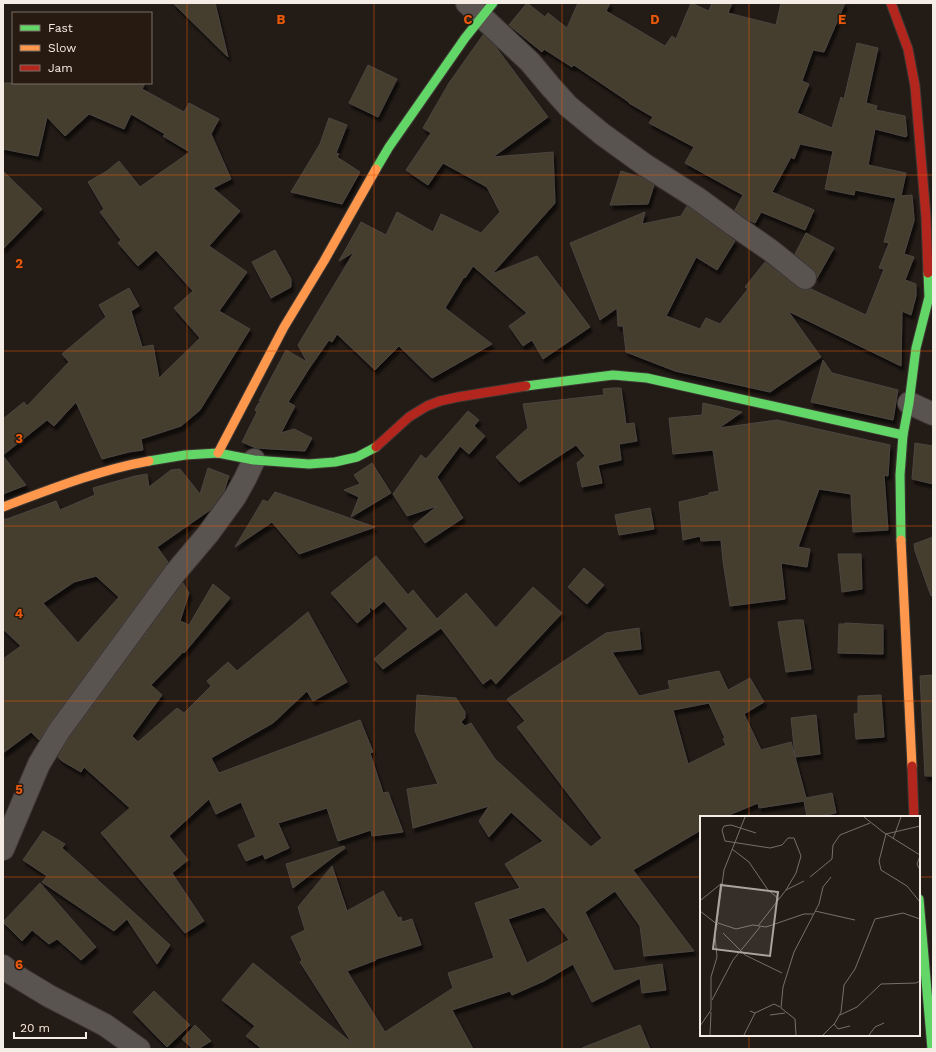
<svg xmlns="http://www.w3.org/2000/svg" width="936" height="1052" viewBox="0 0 936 1052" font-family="'Work Sans',sans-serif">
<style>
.building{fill:#453c2f;stroke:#4b4641;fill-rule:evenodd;filter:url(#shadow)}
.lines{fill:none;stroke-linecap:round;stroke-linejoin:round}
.street-casing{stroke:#3e3834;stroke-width:24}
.fast-casing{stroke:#3e3834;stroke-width:11}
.slow-casing{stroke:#3e3834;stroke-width:11}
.jam-casing{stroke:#3e3834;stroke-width:11}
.street{stroke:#595450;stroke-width:22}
.fast{stroke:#63d668;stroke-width:9}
.slow{stroke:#ff974d;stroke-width:9}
.jam{stroke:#b3261e;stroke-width:9}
.grid{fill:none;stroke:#e8590c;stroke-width:1;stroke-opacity:0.55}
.inset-road{fill:none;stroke:#776f69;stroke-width:1}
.view{fill:#aca39d;fill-opacity:0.15;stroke:#aca39d;stroke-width:2}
.inset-edge{fill:none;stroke:#f6ece6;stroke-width:2}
.grid-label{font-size:13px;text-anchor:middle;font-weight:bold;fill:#e8590c;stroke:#271a11;stroke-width:3;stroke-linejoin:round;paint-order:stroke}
</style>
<defs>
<filter id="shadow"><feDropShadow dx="2.5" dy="4.5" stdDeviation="1" flood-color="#0009"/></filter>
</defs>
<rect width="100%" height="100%" fill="#221b16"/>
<g class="building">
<path d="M173,3H215L228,57Z"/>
<path d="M527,3L545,17L548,13L567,28L578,3H610L606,11L665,46L672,36L676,39L691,3L709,11L712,3H732L728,13L776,25L781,3H845L824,52L813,50L802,81L809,84L797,113L832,128L841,97L844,99L857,43L878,48L866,103L877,106L876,110L905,116L907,135L906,137L875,129L868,165L906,173L901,196L912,195L914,218V221L904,254L914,257L905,280L916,284V296L911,315L902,311L901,366L788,311L821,357L770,392L675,371L626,352L623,326H618L617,308L600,320L570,243L645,212L642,224L681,216L687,206L735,241L717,270L696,257L666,316L700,329L706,318L720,324L748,289L745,287L765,262L798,288L804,290L811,289L866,315L884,269L879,268L889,243L884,242L896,198L855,190L854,195L825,189L833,151L800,144L794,159L791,157L772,192L814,210L805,230L761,212L755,223L747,219L735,210L743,195L685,163L694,147L649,123L653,117L629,103V102L574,65L572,67L544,49L542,52L509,25Z"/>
<path d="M483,35L495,46L548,117L493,157L553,152L555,203L492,274L537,256L590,327L543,359L532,340L523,346L509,326L527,313L473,266L465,278L464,277L445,308L492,344L432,378L399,346L375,370L337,334L332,342L329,340L310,367L288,402L295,406L281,433L294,429L312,438L305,451L256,448L242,442L257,412L255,410L258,404L263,400L259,401L286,350L307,362L298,345L354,252L339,261L361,222L386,235L397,212L433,232L441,214L481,233L500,212L487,187L443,163L428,185L406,170L431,133L423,128L449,83Z"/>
<path d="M368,65L397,79L378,117L349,103Z"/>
<path d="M3,83H145L142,89L184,112L189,103L219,119L211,134L231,179L213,188L240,211L209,246L247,272L219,311L250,329L200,410L181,426L141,439L143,450L129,452L102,459L76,402L54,426L47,420L3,455V419L24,402L27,406L69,362L62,354L106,317L99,305L129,288L139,306L131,311L142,347L153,345L159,378L200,338L174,308L193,291L156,250L138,266L118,243L121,240L100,212L104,209L88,182L107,171L119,161L140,187L190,152L163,136L165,134L131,114L124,129L89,114L65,136L47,117L38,156L3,149Z"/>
<path d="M329,118L347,125L336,153L339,154L337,157L360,172L342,204L291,192L320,144Z"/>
<path d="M3,171L42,209L3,249Z"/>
<path d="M621,171L643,178L654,185L648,204L610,205Z"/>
<path d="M806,233L834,248L817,278L816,273L813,269L795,254Z"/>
<path d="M275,250L291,279V287L271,298L252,262Z"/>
<path d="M823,360L832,373L898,390L893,420L811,402Z"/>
<path d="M613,388H621L626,424L634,423L637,441L619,444L621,460L598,465L602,483L582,487L577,463L585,456L576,445L519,482L496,457L528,428L523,404L604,395L603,389Z"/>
<path d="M703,403L742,412L719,428L777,420L890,445L888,476L884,475L888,530L853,532L851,494L819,489L798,547L810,549L807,567L781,563L785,599L730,606L723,561L721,540L701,541L700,536L683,540L679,502L709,495V493L719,491L713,450L673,454L669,418L702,415Z"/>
<path d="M468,411L479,420L474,426L485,436L469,454L460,446L437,477L463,518L425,543L413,526L437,506L407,516L393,494L421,455L426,459Z"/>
<path d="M915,443L933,446V484L912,479Z"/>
<path d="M3,456L26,485L3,494Z"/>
<path d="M372,463L391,493L351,517L359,497L344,490L360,484L354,475Z"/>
<path d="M208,468L229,476L224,491L210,510L157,547L168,562L49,724L39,740L31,732L3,753V659L21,646L3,629V519H7L56,501L60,510L95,495L93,488L135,476L147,474L149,487L171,470L180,469L200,494ZM96,576L119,597L78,643L43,603L74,582Z"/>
<path d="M275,492L375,527L299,554L272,522L235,547L263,500L268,502Z"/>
<path d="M650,508L654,529L619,535L615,515Z"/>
<path d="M933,537V595L931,596L915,551L914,544Z"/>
<path d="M838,554H861L862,589L842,592Z"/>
<path d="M376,556L408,595L413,590L437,619L466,593L496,628L533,587L562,613L496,684L491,678L483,684L441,628L383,669L374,659L408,629L384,601L373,610L369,606L370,612L357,623L331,593Z"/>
<path d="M584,568L604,585L587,604L568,587Z"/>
<path d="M183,583L189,593L180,621L189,625L213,584L230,598L184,653L183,652L151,685L162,695L132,736L138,742L177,708L184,713L211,686L207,681L228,662L237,671L308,612L347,682L313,701L307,691L273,723L211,758L219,773L360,720L373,752L370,753L383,793L388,792L403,832L372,836L371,830L338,841L327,808L278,823L289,848L265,859L263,854L246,861L238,845L256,837L241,802L216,814L209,799L169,836L188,860L172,873L204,921L185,933L101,833L130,808L84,767L81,772L62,761L58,757L69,738Z"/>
<path d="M795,620H803L811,669L786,672L778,622Z"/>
<path d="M845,623L883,625V654L838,653L839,624H845Z"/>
<path d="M639,628L641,649L612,652L639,696L670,689L668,681L719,671L728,690L750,678L764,702L744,714L761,750L791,742L795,756L791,718L816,715L820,754L795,757L806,798L832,793L836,813L814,817H807L804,801L759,808L758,803L724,817H701V830L633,870L694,951L644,956L640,926L615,891L585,912L614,971L662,964L666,990L642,993L640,978L592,1002L573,964L544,981L512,995L510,991L452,1010L473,1049H262L246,1036L255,1026L222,1000L253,963L352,1043L300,962L302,960L291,937L305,930L298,907L332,866L347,911L383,891L398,918L401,917L402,922L412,919L421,945L376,959V960L347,971L385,1032L453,988L448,973L494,958L475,903L520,888L505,864L543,841L511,812L489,837L479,821L489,806L413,828L407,789L438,784L415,731L417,695L456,698L465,712V718L461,722L465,726L471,723L495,759L591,847L602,838L517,727L525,721L507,699L606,633ZM709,703L725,738L723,739L726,745L688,764L673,710ZM544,907L569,940L527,963L508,919Z"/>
<path d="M933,675V776H925L920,676Z"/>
<path d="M881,695L884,737L856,739L854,714L858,713V696Z"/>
<path d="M43,831L65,844L62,848L170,945L157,964L127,919L114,931L42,882L47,876L23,860Z"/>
<path d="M344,846L345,848L293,888L286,864Z"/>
<path d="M40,883L96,947L81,960L57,939L49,944L32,930L22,941L3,922Z"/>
<path d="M154,991L190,1025L167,1047L133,1012Z"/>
<path d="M195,1025L211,1041L198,1049H193L182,1039Z"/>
<path d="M640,1025L650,1049H582V1048Z"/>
</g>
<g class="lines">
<defs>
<g id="street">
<path d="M467,3L530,62L551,87L568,106L602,134L645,165L697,198L734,225L770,250L805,278"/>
<path d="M909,403L933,414"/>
<path d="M3,849L39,764L59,731L175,573L208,534L235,497L245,479L254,460"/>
<path d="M3,966L11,973L49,996L105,1025L139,1049"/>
</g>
<g id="fast">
<path d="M376,169L389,147L465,38L493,3"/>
<path d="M526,386L613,375L647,378L903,435"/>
<path d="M149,461L185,455L218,453L254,460L309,464L335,462L357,457L376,447"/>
<path d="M901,540L900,475L903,435L909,403L916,348L929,297L928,273"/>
<path d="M919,899L932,1049"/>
</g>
<g id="slow">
<path d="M218,453L284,327L324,261L376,169"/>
<path d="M3,507C51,489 99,470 149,461"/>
<path d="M901,540L912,766"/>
</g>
<g id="jam">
<path d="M891,3L908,49L915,86L926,217L928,273"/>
<path d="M376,447L409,417L427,406L440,401L458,397L526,386"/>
<path d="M912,766L914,817"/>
</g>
</defs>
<use href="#street" class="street-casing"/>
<use href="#fast" class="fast-casing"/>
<use href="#slow" class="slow-casing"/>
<use href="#jam" class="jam-casing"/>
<use href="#street" class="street"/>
<use href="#fast" class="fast"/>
<use href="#slow" class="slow"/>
<use href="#jam" class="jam"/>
</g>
<path class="grid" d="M187,3V1049M374,3V1049M562,3V1049M749,3V817M3,175H933M3,351H933M3,526H933M3,701H933M3,877H701M919,877H933M749,1035V1049"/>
<g transform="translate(700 816)">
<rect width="220" height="220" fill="#221b16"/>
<path class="inset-road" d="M164,1L183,16L220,39M220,10L186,18L179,45L181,54L207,70L220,86M56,17L31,9L24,10L22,14L25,25L70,32L82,29L88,22H94L101,40L96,57L86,74L58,110M193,23L201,1M32,33L49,46L68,74L79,83M220,40L217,48L220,54M110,61L132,43L133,29L140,19L170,7M86,74L104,65M1,84L22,67M0,95L18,109M115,95L155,104M18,107L36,113L53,109L66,111L104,98H113M23,117L45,139L82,157M12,184L33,144L60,111M50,195L55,197L74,188L80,191M70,199L85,197M140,199L157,191L181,168L216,167L220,165M134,208L138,213L150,210M0,210L11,194V161L17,141L15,120L24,54L45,1M10,219L11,196M44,219L55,197M96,219L95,203L81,192L83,171L94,136L119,88L123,71L131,61M123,219L135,207L141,196L144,169L155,153L175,103L203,97L220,103M169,219L175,211L184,207"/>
<path class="view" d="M21,69L78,76L70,140L13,133Z"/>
<rect width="220" height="220" class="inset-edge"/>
</g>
<g class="grid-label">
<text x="281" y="24">B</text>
<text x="468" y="24">C</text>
<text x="655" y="24">D</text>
<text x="842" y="24">E</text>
<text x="19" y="268">2</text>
<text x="19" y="443">3</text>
<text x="19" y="618">4</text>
<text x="19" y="794">5</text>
<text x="19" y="969">6</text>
</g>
<rect width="936" height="1052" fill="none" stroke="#f6ece6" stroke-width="8"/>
<rect x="12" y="12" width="140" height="72" fill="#271a11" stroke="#7a6e66"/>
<rect x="20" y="25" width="20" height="6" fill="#63d668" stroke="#7a6e66"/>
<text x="48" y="32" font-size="12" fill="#f6ece6">Fast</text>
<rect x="20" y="45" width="20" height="6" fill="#ff974d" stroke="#7a6e66"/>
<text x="48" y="52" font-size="12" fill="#f6ece6">Slow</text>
<rect x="20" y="65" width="20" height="6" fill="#b3261e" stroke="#7a6e66"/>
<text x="48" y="72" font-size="12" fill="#f6ece6">Jam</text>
<path d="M14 1032v6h72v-6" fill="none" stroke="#f6ece6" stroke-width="2"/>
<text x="20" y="1032" font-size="12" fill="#f6ece6" stroke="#271a11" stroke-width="3" paint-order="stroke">20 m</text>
</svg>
